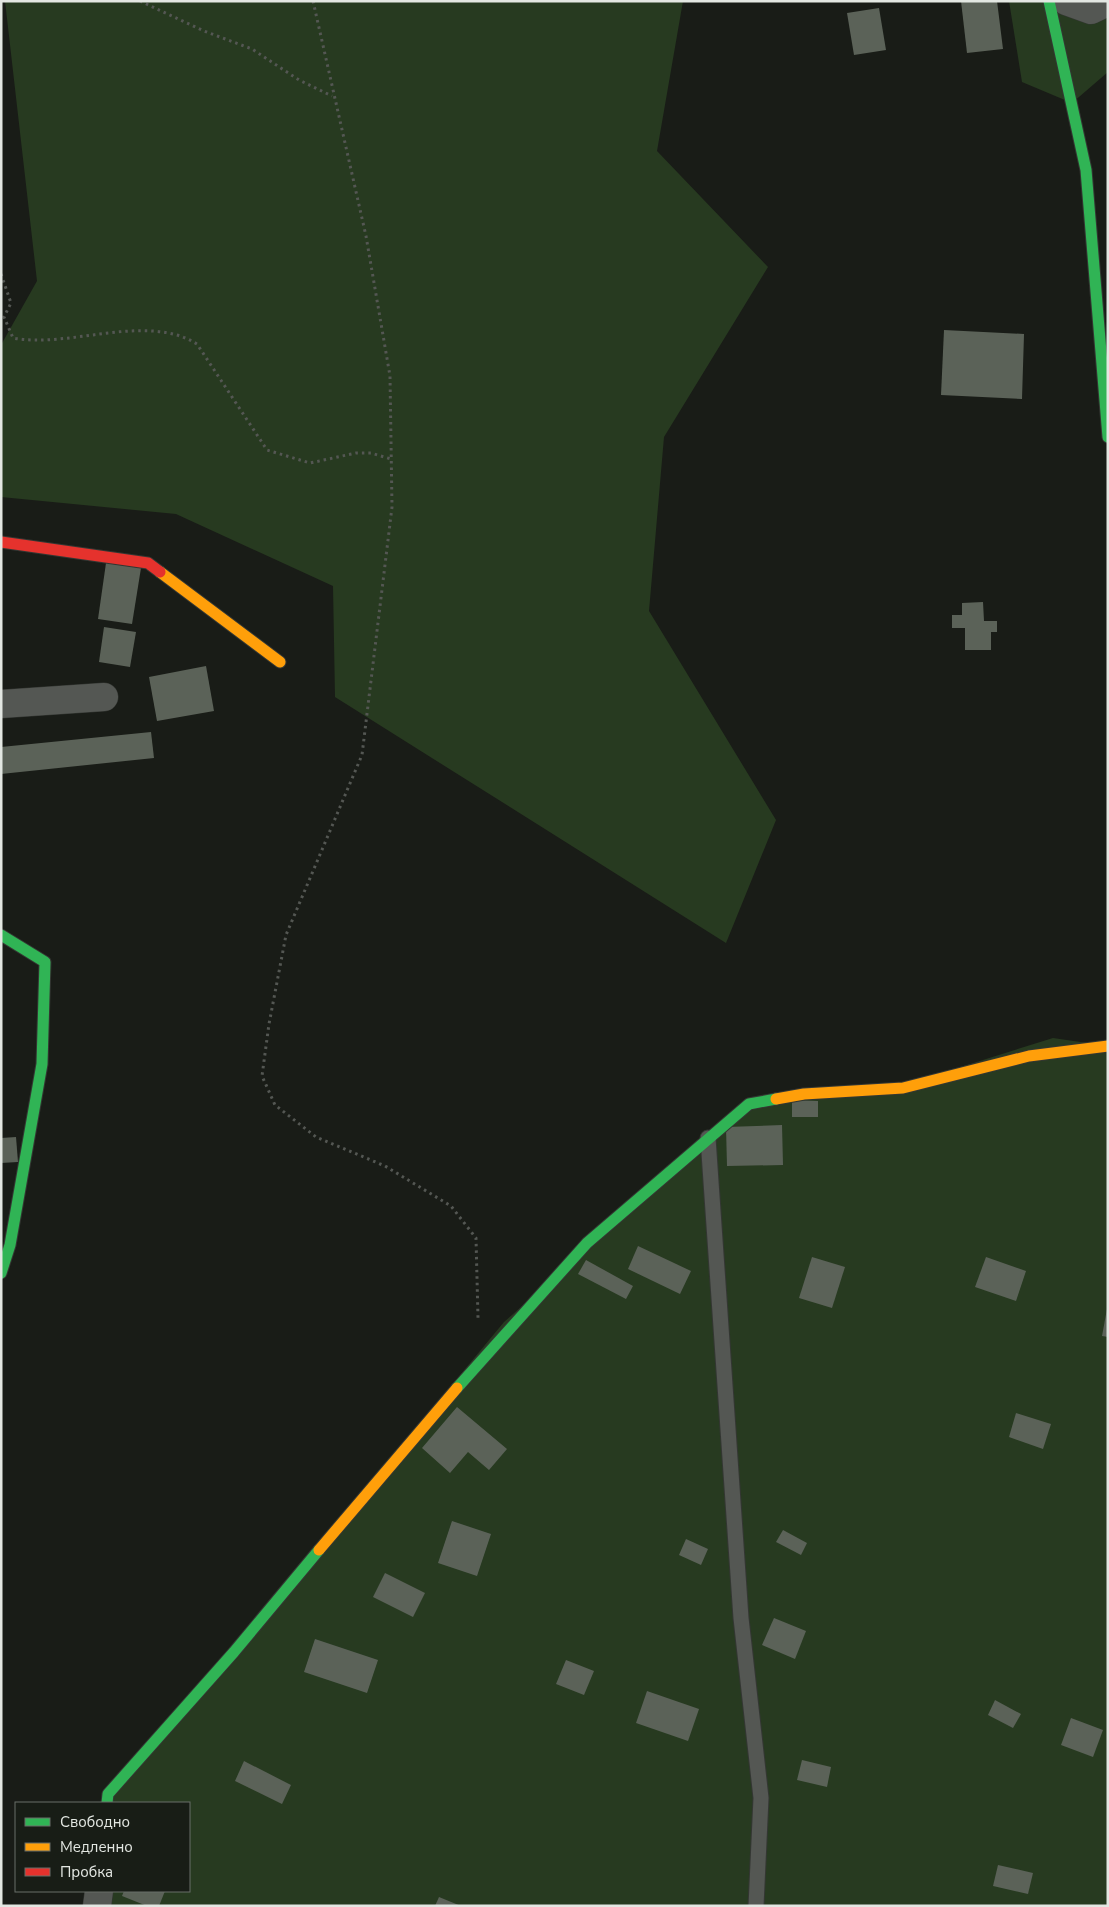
<svg xmlns="http://www.w3.org/2000/svg" width="1109" height="1907" viewBox="0 0 1109 1907" font-family="'Nunito Sans',sans-serif">
<style>
.green{fill:#273a20}
.building{fill:#5b6258}
.lines{fill:none;stroke-linecap:round;stroke-linejoin:round}
.lane-casing{stroke:#343733;stroke-width:17}
.street-casing{stroke:#343733;stroke-width:29}
.fast-casing{stroke:#343733;stroke-width:13}
.slow-casing{stroke:#343733;stroke-width:13}
.jam-casing{stroke:#343733;stroke-width:13}
.path{stroke:#545753;stroke-width:3;stroke-dasharray:2.5 4;stroke-linecap:butt}
.lane{stroke:#545753;stroke-width:15}
.street{stroke:#545753;stroke-width:28}
.fast{stroke:#30b455;stroke-width:11}
.slow{stroke:#ff9f0a;stroke-width:11}
.jam{stroke:#e5322d;stroke-width:11}
</style>
<rect width="100%" height="100%" fill="#191c17"/>
<g class="green">
<path d="M5,1H683L657,151L768,267L664,437L649,611L776,820L726,943L335,697L333,586L176,514L1,497V345L37,281Z"/>
<path d="M1009,1H1108V72L1072,103L1022,82Z"/>
<path d="M1053,1038L1108,1046V1906H107V1891H189V1803H106L504,1322L762,1095L916,1081Z"/>
</g>
<g class="building">
<path d="M961,1H997L1003,49L967,53Z"/>
<path d="M879,8L886,50L854,55L847,13Z"/>
<path d="M944,330L1024,334L1022,399L941,395Z"/>
<path d="M106,563L141,568L132,624L98,619Z"/>
<path d="M983,602L984,621H997V632H991V650H965V628H952V615H962V603Z"/>
<path d="M104,627L136,632L130,667L99,662Z"/>
<path d="M206,666L214,711L157,721L149,677Z"/>
<path d="M151,732L154,758L1,774V747Z"/>
<path d="M792,1100L818,1101V1117H792Z"/>
<path d="M782,1125L783,1165L727,1166L726,1127Z"/>
<path d="M16,1137L18,1162L1,1163V1138Z"/>
<path d="M638,1246L691,1271L680,1294L628,1269Z"/>
<path d="M812,1257L845,1267L832,1308L799,1298Z"/>
<path d="M986,1257L1026,1271L1016,1301L975,1287Z"/>
<path d="M586,1260L633,1286L626,1299L578,1274Z"/>
<path d="M1107,1309L1108,1310V1337L1102,1336Z"/>
<path d="M457,1407L507,1449L489,1470L468,1452L450,1473L422,1448Z"/>
<path d="M1016,1413L1051,1424L1043,1449L1009,1437Z"/>
<path d="M452,1521L491,1534L477,1576L438,1563Z"/>
<path d="M783,1530L807,1543L801,1555L776,1542Z"/>
<path d="M686,1539L708,1549L701,1565L679,1555Z"/>
<path d="M385,1573L425,1593L413,1617L373,1597Z"/>
<path d="M774,1618L806,1631L795,1659L762,1645Z"/>
<path d="M315,1639L378,1660L367,1693L304,1672Z"/>
<path d="M566,1660L594,1671L584,1695L556,1684Z"/>
<path d="M647,1691L699,1709L688,1741L636,1723Z"/>
<path d="M995,1700L1021,1714L1013,1728L988,1715Z"/>
<path d="M1071,1718L1103,1730L1093,1757L1061,1745Z"/>
<path d="M802,1760L831,1767L827,1787L797,1780Z"/>
<path d="M244,1761L291,1785L282,1804L235,1781Z"/>
<path d="M998,1865L1033,1873L1028,1894L993,1886Z"/>
<path d="M124,1891H165L159,1906H147L122,1896Z"/>
<path d="M439,1897L461,1906H435Z"/>
</g>
<g class="lines">
<defs>
<path id="lane" d="M708,1138L741,1618L761,1798L756,1906"/>
<g id="street">
<path d="M1066,1L1091,10L1108,2"/>
<path d="M1,704L104,697"/>
<path d="M97,1906L99,1891"/>
</g>
<g id="fast">
<path d="M1049,1L1086,170L1108,437"/>
<path d="M1,935L45,962L42,1064L10,1245L1,1273"/>
<path d="M457,1388L587,1243L749,1104L776,1099"/>
<path d="M107,1803L108,1794L234,1652L319,1550"/>
</g>
<g id="slow">
<path d="M160,572L280,662"/>
<path d="M776,1099L804,1094L903,1088L1029,1056L1108,1046"/>
<path d="M319,1550L457,1388"/>
</g>
<path id="jam" d="M1,542L148,563L160,572"/>
</defs>
<use href="#lane" class="lane-casing"/>
<use href="#street" class="street-casing"/>
<use href="#fast" class="fast-casing"/>
<use href="#slow" class="slow-casing"/>
<use href="#jam" class="jam-casing"/>
<g class="path">
<path d="M140,1L204,31L252,49L299,80L332,96"/>
<path d="M313,1L366,236L390,376L392,507L362,755L286,935L269,1024L262,1076L275,1105L316,1137L385,1166L451,1206L476,1238L478,1318"/>
<path d="M1,274L11,303L4,317L13,338C69,349 146,312 197,344L267,450L310,463L356,453H371L391,459"/>
</g>
<use href="#lane" class="lane"/>
<use href="#street" class="street"/>
<use href="#fast" class="fast"/>
<use href="#slow" class="slow"/>
<use href="#jam" class="jam"/>
</g>
<rect width="1109" height="1907" fill="none" stroke="#e3e7e2" stroke-width="5"/>
<rect x="15" y="1802" width="175" height="90" fill="#181d16" stroke="#696e68"/>
<rect x="25" y="1818" width="25" height="8" fill="#30b455" stroke="#696e68"/>
<text x="60" y="1827" font-size="15" fill="#e3e7e2">Свободно</text>
<rect x="25" y="1843" width="25" height="8" fill="#ff9f0a" stroke="#696e68"/>
<text x="60" y="1852" font-size="15" fill="#e3e7e2">Медленно</text>
<rect x="25" y="1868" width="25" height="8" fill="#e5322d" stroke="#696e68"/>
<text x="60" y="1877" font-size="15" fill="#e3e7e2">Пробка</text>
</svg>
